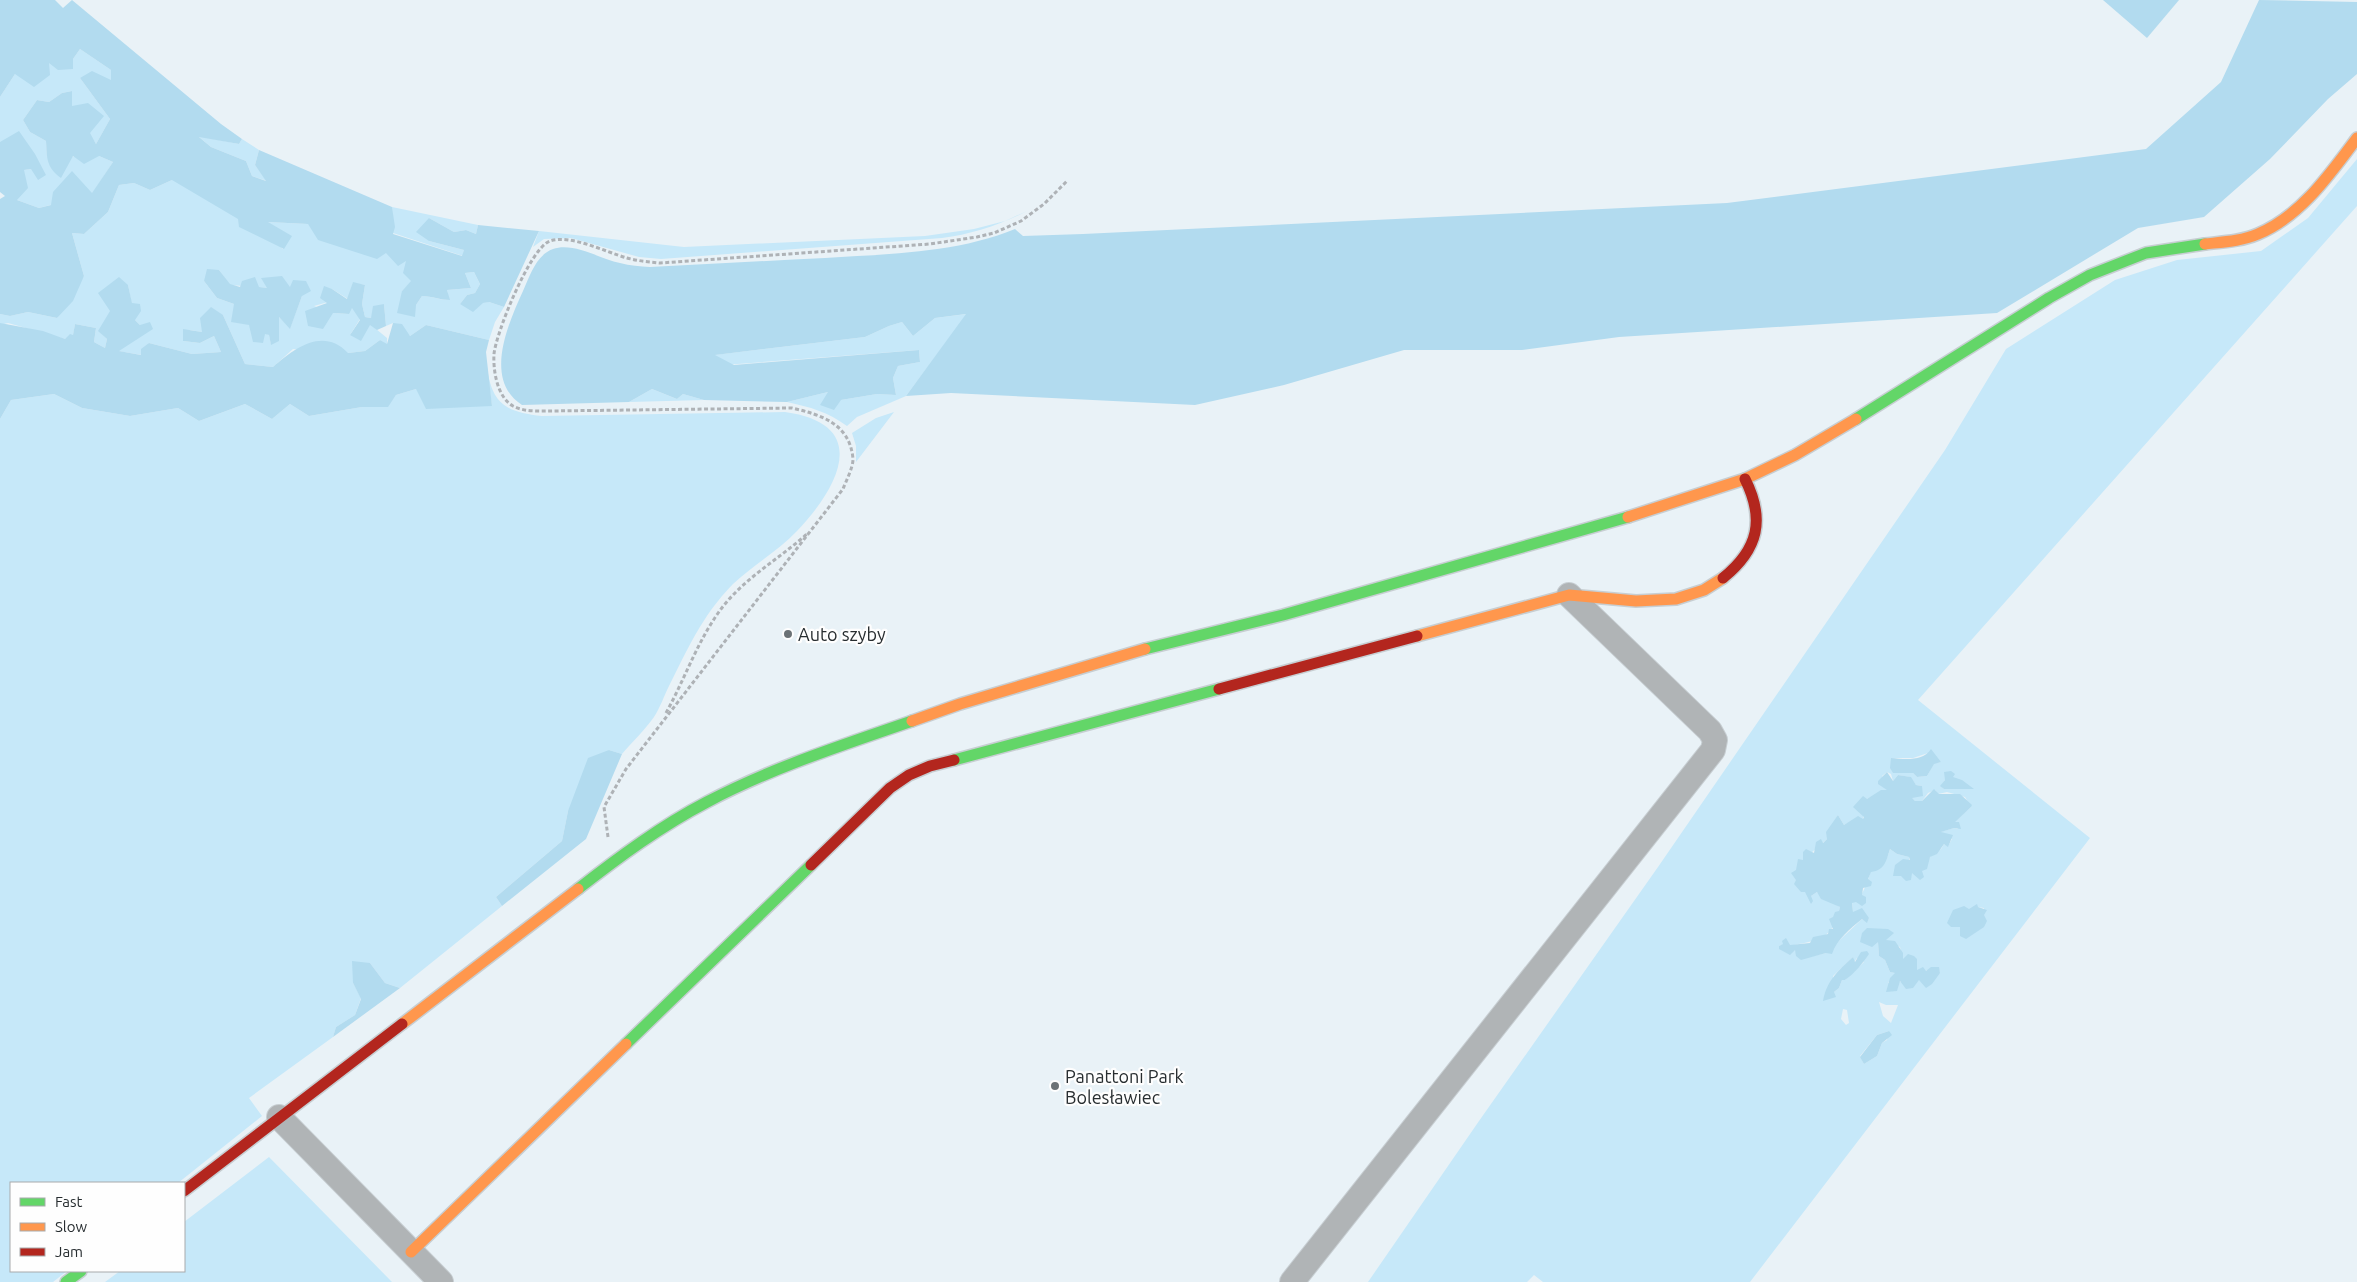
<svg xmlns="http://www.w3.org/2000/svg" width="2357" height="1282" viewBox="0 0 2357 1282" font-family="Ubuntu,sans-serif">
<style>
.green{fill:#c6e8f9;fill-rule:evenodd}
.forest{fill:#b2dbef}
.lines{fill:none;stroke-linecap:round;stroke-linejoin:round}
.street-casing{stroke:#c7ced2;stroke-width:26}
.fast-casing{stroke:#c7ced2;stroke-width:14}
.slow-casing{stroke:#c7ced2;stroke-width:14}
.jam-casing{stroke:#c7ced2;stroke-width:14}
.path{stroke:#aeb2b6;stroke-width:3;stroke-dasharray:4 2.5;stroke-linecap:butt}
.street{stroke:#b0b4b6;stroke-width:24}
.fast{stroke:#63d668;stroke-width:11}
.slow{stroke:#ff974d;stroke-width:11}
.jam{stroke:#b3261e;stroke-width:11}
.poi-dot{fill:#6b7276;stroke:#fefefe;stroke-width:2}
.labels{text-anchor:middle;dominant-baseline:central;stroke-width:4.5;stroke-linejoin:round;paint-order:stroke}
.poi-label{font-size:18px;fill:#272d30;stroke:#fefefe;text-anchor:start}
</style>
<rect width="100%" height="100%" fill="#e9f2f7"/>
<g class="green">
<path d="M80,49L111,70V80L80,78L110,119L96,144L72,106V91L62,93L49,102L37,100L23,120L30,132L46,141L47,157L99,156L113,162L92,194L39,208L17,200L24,170L31,169L46,175L0,142V97L15,74L49,62L73,59Z"/>
<path d="M198,136L239,144L242,139L259,150L255,165L267,181L252,176L246,161L211,147Z"/>
<path d="M2357,159V206L1918,700L2090,838L1750,1282H1543L1534,1275L1527,1282H1368L1479,1121L1658,867L1945,450L2006,349L2115,280L2177,260L2261,251L2308,218ZM1928,753L1941,762L1934,763L1927,776L1917,777L1913,773H1893L1891,758H1913ZM1887,772L1891,774L1893,781L1898,775L1910,777L1916,785L1922,786L1911,798L1915,801H1922L1928,793L1935,790L1938,794L1947,792L1965,797L1971,807L1954,822L1958,829L1954,828L1940,832L1952,839L1948,846L1944,844L1941,849L1930,857L1921,871L1911,873L1909,857L1897,854L1890,849C1887,859 1883,870 1871,871C1867,881 1863,900 1852,902L1853,913L1869,918L1867,922L1862,919L1826,953L1801,959L1795,950L1779,946C1784,943 1788,946 1794,945C1820,940 1835,937 1840,907L1826,899L1817,892L1811,896L1805,891L1803,860L1827,839L1838,815L1844,825L1852,821L1863,819L1867,799L1888,790L1882,776ZM1945,780L1973,789H1944L1941,786ZM1978,907L1984,908C1984,924 1976,935 1960,936V927ZM1889,936L1885,940L1900,947L1903,959L1916,970L1925,971L1938,967L1940,973L1919,980L1888,983L1896,973L1890,972L1885,960L1879,956L1878,941ZM1853,957L1854,962L1857,958L1864,962L1845,980H1842L1839,988L1834,992L1833,976ZM1879,1002L1886,1005H1898L1891,1023L1883,1016ZM1843,1009L1847,1010L1849,1023L1846,1025L1841,1019ZM1889,1031L1887,1040L1882,1043L1877,1056L1864,1064L1860,1056L1877,1035Z"/>
<path d="M203,175L283,249L291,236L267,222L308,224L407,260L412,281L402,291L416,305L422,296C432,296 440,300 449,300L447,290L471,288L465,273L474,272L480,284L475,293L467,295L460,304L489,302L504,307L495,322L489,340L426,325L410,336L393,323L386,326L384,304L371,318L365,317L362,304L365,285L353,283L348,299L332,289L328,302L314,306L333,313L348,314L352,307L360,319L350,335L370,324L387,338V345L380,340L365,351L348,353L293,349L273,367L245,364L223,315L202,332L190,330L183,341L200,343L214,336L221,352L192,354L149,343L142,355L118,351L140,325L135,320L128,285L99,331L107,339L105,348L94,342L96,328L75,324L73,336L65,339L8,323L4,324L129,355L241,369L487,367C492,405 507,412 542,416L785,412C872,424 839,487 797,531C778,551 753,565 733,584C723,594 712,608 705,619C691,640 680,664 669,686C664,696 660,708 654,717C645,730 632,742 622,754L609,750L568,811L562,841L496,897L502,906L400,988L385,983L370,963L353,983L361,998L355,1015L336,1027L333,1037L249,1098L262,1116L178,1183H11V1271H67L53,1282H0V419L11,400L54,394L82,408L130,416L178,408L199,421L245,404L272,419L290,404L309,416L362,407H387L396,395L416,389L492,406L488,378L241,383L0,337V314L10,316L28,312L57,318L84,276L72,233L84,234L108,212L119,185L134,183L150,190L172,180ZM219,270L230,285L268,288L262,279L290,287L302,296L290,328L279,317V340L271,344L269,335L249,325L234,304L217,298L204,281Z"/>
<path d="M392,207L478,225L476,234L466,230L454,232L429,218V241L464,250L463,256L393,233Z"/>
<path d="M1027,211C1000,225 972,234 942,238L661,259L639,257L571,238L544,239L533,247L539,231L684,247L925,236L974,229L1005,221Z"/>
<path d="M967,314L906,396L857,417L847,426C828,412 810,407 787,402L828,392L841,400L877,394L896,395L893,378L898,366L920,362L919,350L645,371L714,355L865,337L889,326L902,322L913,336L935,318Z"/>
<path d="M652,389L677,399L683,394L704,400L629,402Z"/>
<path d="M894,412L856,462V446L852,433L876,418Z"/>
<path d="M269,1157L392,1282H105L120,1271H184V1222Z"/>
</g>
<g class="forest">
<path d="M0,0H55L63,8L72,0L221,124L242,139L239,144L199,137L211,147L246,161L252,176L266,181L255,165L259,150L392,207L395,227L393,234L462,256L464,250L429,241L416,232L429,218L454,232L466,230L476,234L478,225L539,231L504,307L489,302L483,303L473,312L460,304L467,295L475,293L480,284L474,272L465,273L471,288L447,290L450,300C440,300 432,296 422,296L416,305L415,317L397,313L402,291L411,281L403,273L406,261L398,266L386,253L377,259L318,240L308,224L268,222L292,236L284,249L239,227L238,219L172,180L150,190L134,183L119,185L108,212L84,234L72,233L84,276L73,301L57,318L28,312L10,316L0,314V199L5,196L0,192V142L19,131L35,154L46,175L38,180L31,169L24,170L28,188L17,200L39,208L51,205L53,192L72,171L92,193L113,162L99,156L84,164L73,156L61,178C46,167 47,158 46,141L30,132L23,120L37,100L49,102L62,93L72,91V106L88,103L104,116L90,133L96,144L110,119L80,78L92,71L111,80V70L80,49L73,59V69L58,70L49,63L50,75L34,87L15,74L0,97Z"/>
<path d="M2103,0H2179L2147,38Z"/>
<path d="M2259,0L2357,2V74L2328,99L2270,159L2204,217L2138,228L1997,313L1619,337L1522,350H1404L1284,385L1195,405L951,393L906,396L966,314L935,318L913,336L902,322L889,326L865,337L715,355L734,365L919,350L920,362L898,366L893,378L896,395L877,394L841,400L834,410L820,405L828,392L787,402L704,400L683,394L677,399L652,389L629,402L522,405C483,380 508,324 523,291C530,276 536,255 553,249C574,242 600,259 620,263C630,266 640,266 650,267C708,264 766,261 825,258C888,254 957,253 1015,229L1023,236L1083,234L1727,203L2146,149L2221,82Z"/>
<path d="M207,269L219,270L230,284L240,287L242,281L255,277L259,287L267,288L261,278L282,276L290,287L293,280L306,281L311,291L302,296L290,329L279,317V341L271,345L269,335L265,334L263,343L253,342L249,325L231,322L234,304L217,298L204,281Z"/>
<path d="M119,277L128,285L132,303L140,304L141,311L135,320L140,325L150,322L153,329L119,351L141,355V349L149,343L192,354L221,352L214,336L200,343L183,341V329L202,332L200,318L211,307L223,315L245,364L273,367C295,348 323,327 348,353L365,351L380,340L387,344L393,323L402,324L410,336L426,325L489,340L486,352L492,406L426,409L416,389L396,395L388,407H362L309,416L290,404L272,419L245,404L199,421L178,408L130,416L82,408L54,394L11,400L0,419V323L43,331L65,339L70,334L73,335L75,324L96,328L94,342L105,348L107,339L98,331L110,311L98,293Z"/>
<path d="M353,282L365,285L362,304L365,317L371,318L373,306L384,304L386,326L377,330L370,325L361,341L350,335L360,320L352,308L349,314L333,313L323,329L308,326L305,311L327,303L320,298L324,286L332,289L347,299Z"/>
<path d="M1931,749L1941,762L1934,764L1927,776L1917,777L1913,773H1893L1890,768L1891,758C1904,759 1923,762 1931,749Z"/>
<path d="M609,750L622,754L586,839L502,906L496,897L562,841L568,811L588,758Z"/>
<path d="M1951,771L1955,774L1953,777L1962,780L1974,789H1944L1940,786L1945,780L1944,772Z"/>
<path d="M1887,772L1893,781L1898,775L1911,777L1916,785L1922,786L1923,796L1912,798L1915,801H1922L1934,789L1939,794H1960L1972,805L1971,807L1955,822H1959L1961,829L1954,828L1941,832L1953,835L1948,847L1944,844L1937,854L1930,857L1927,869L1922,871L1924,877L1920,880L1912,873L1911,880L1906,881L1901,876H1893L1895,865L1903,859L1910,860L1909,857L1897,854L1890,849C1886,861 1885,870 1871,872L1868,879L1872,882L1871,886L1863,888L1862,895L1866,897V903L1862,906L1856,902L1852,903L1853,912L1862,908L1869,918L1867,923L1862,919C1850,929 1837,939 1832,954L1826,953L1801,960L1796,956L1795,950L1790,955L1779,949V946L1783,944L1782,941L1786,938L1790,945L1810,943L1813,937L1828,934L1829,929H1833L1829,919L1833,917L1835,912L1839,911L1840,907L1821,899L1817,892L1811,896L1813,901L1811,904L1805,892H1801L1794,884L1796,880L1791,873L1796,870L1798,859L1803,860V852L1806,849L1814,853L1816,842L1821,839L1823,843L1827,839L1826,832L1838,815L1844,825L1858,816L1863,819L1864,817L1853,807L1863,796L1867,799L1881,790H1887L1878,784V781Z"/>
<path d="M1977,904L1978,907L1987,910L1984,915L1987,921L1984,927L1966,939L1960,936V927H1951L1947,923L1953,910L1964,906L1969,909Z"/>
<path d="M1867,928L1888,929L1894,933L1886,940L1895,941L1903,953V959L1908,954L1914,956L1917,959V970L1923,967L1926,971L1931,967H1939L1940,973L1932,984L1926,988L1919,980L1913,988L1906,989L1900,981L1897,991L1886,992L1890,978L1895,973L1890,972L1885,960L1879,956L1878,942L1872,947L1860,942L1862,933Z"/>
<path d="M1867,951L1869,954C1862,964 1855,973 1845,980H1842L1839,988L1834,992L1836,997L1823,1001C1827,980 1838,971 1853,957L1855,962L1861,952Z"/>
<path d="M352,961L370,963L385,983L400,988L333,1037L336,1027L355,1015L361,999L353,983Z"/>
<path d="M1889,1031L1892,1035L1882,1043L1877,1056L1864,1064L1860,1057L1877,1035Z"/>
</g>
<g class="lines">
<defs>
<g id="street">
<path d="M279,1117L441,1282"/>
<path d="M1292,1282L1713,750L1715,740L1710,731L1569,595"/>
</g>
<g id="fast">
<path d="M1856,419L2049,298L2090,275L2146,253L2205,244"/>
<path d="M1145,649L1283,615L1628,517"/>
<path d="M954,760L1219,689"/>
<path d="M578,889C619,857 661,826 707,802C771,768 843,745 912,721"/>
<path d="M626,1044L811,865"/>
<path d="M66,1282L81,1271"/>
</g>
<g id="slow">
<path d="M2205,244C2223,242 2242,241 2258,234C2301,216 2330,174 2357,138"/>
<path d="M1628,517L1745,479L1795,455L1856,419"/>
<path d="M1417,636L1569,595L1636,601L1676,599L1704,590L1723,578"/>
<path d="M912,721L960,704L1145,649"/>
<path d="M402,1024L578,889"/>
<path d="M411,1252L626,1044"/>
</g>
<g id="jam">
<path d="M1723,578C1759,549 1765,519 1745,479"/>
<path d="M1219,689L1417,636"/>
<path d="M811,865L890,788L909,775L930,766L954,760"/>
<path d="M184,1191L402,1024"/>
</g>
</defs>
<use href="#street" class="street-casing"/>
<use href="#fast" class="fast-casing"/>
<use href="#slow" class="slow-casing"/>
<use href="#jam" class="jam-casing"/>
<g class="path">
<path d="M666,713C686,677 699,636 725,604C748,576 780,558 807,534"/>
<path d="M608,837L604,807L626,769L843,489C846,481 853,468 853,459C850,424 822,415 792,408L550,411C538,411 524,412 513,406C497,397 493,370 494,354C496,333 530,248 550,241C570,234 606,252 627,258C638,261 649,262 660,263L930,244L977,237L994,233L1021,221L1044,204L1067,181"/>
</g>
<use href="#street" class="street"/>
<use href="#fast" class="fast"/>
<use href="#slow" class="slow"/>
<use href="#jam" class="jam"/>
</g>
<g class="poi-dot">
<circle cx="788" cy="634" r="5"/>
<circle cx="1055" cy="1086" r="5"/>
</g>
<g class="labels">
<g class="poi-label">
<text x="798" y="634">Auto szyby</text>
<text x="1065" y="1076">Panattoni Park<tspan x="1065" dy="21">Bolesławiec</tspan></text>
</g>
</g>
<rect x="10" y="1182" width="175" height="90" fill="#fefefe" stroke="#a8aaac"/>
<rect x="20" y="1198" width="25" height="8" fill="#63d668" stroke="#a8aaac"/>
<text x="55" y="1207" font-size="15" fill="#272d30">Fast</text>
<rect x="20" y="1223" width="25" height="8" fill="#ff974d" stroke="#a8aaac"/>
<text x="55" y="1232" font-size="15" fill="#272d30">Slow</text>
<rect x="20" y="1248" width="25" height="8" fill="#b3261e" stroke="#a8aaac"/>
<text x="55" y="1257" font-size="15" fill="#272d30">Jam</text>
</svg>
